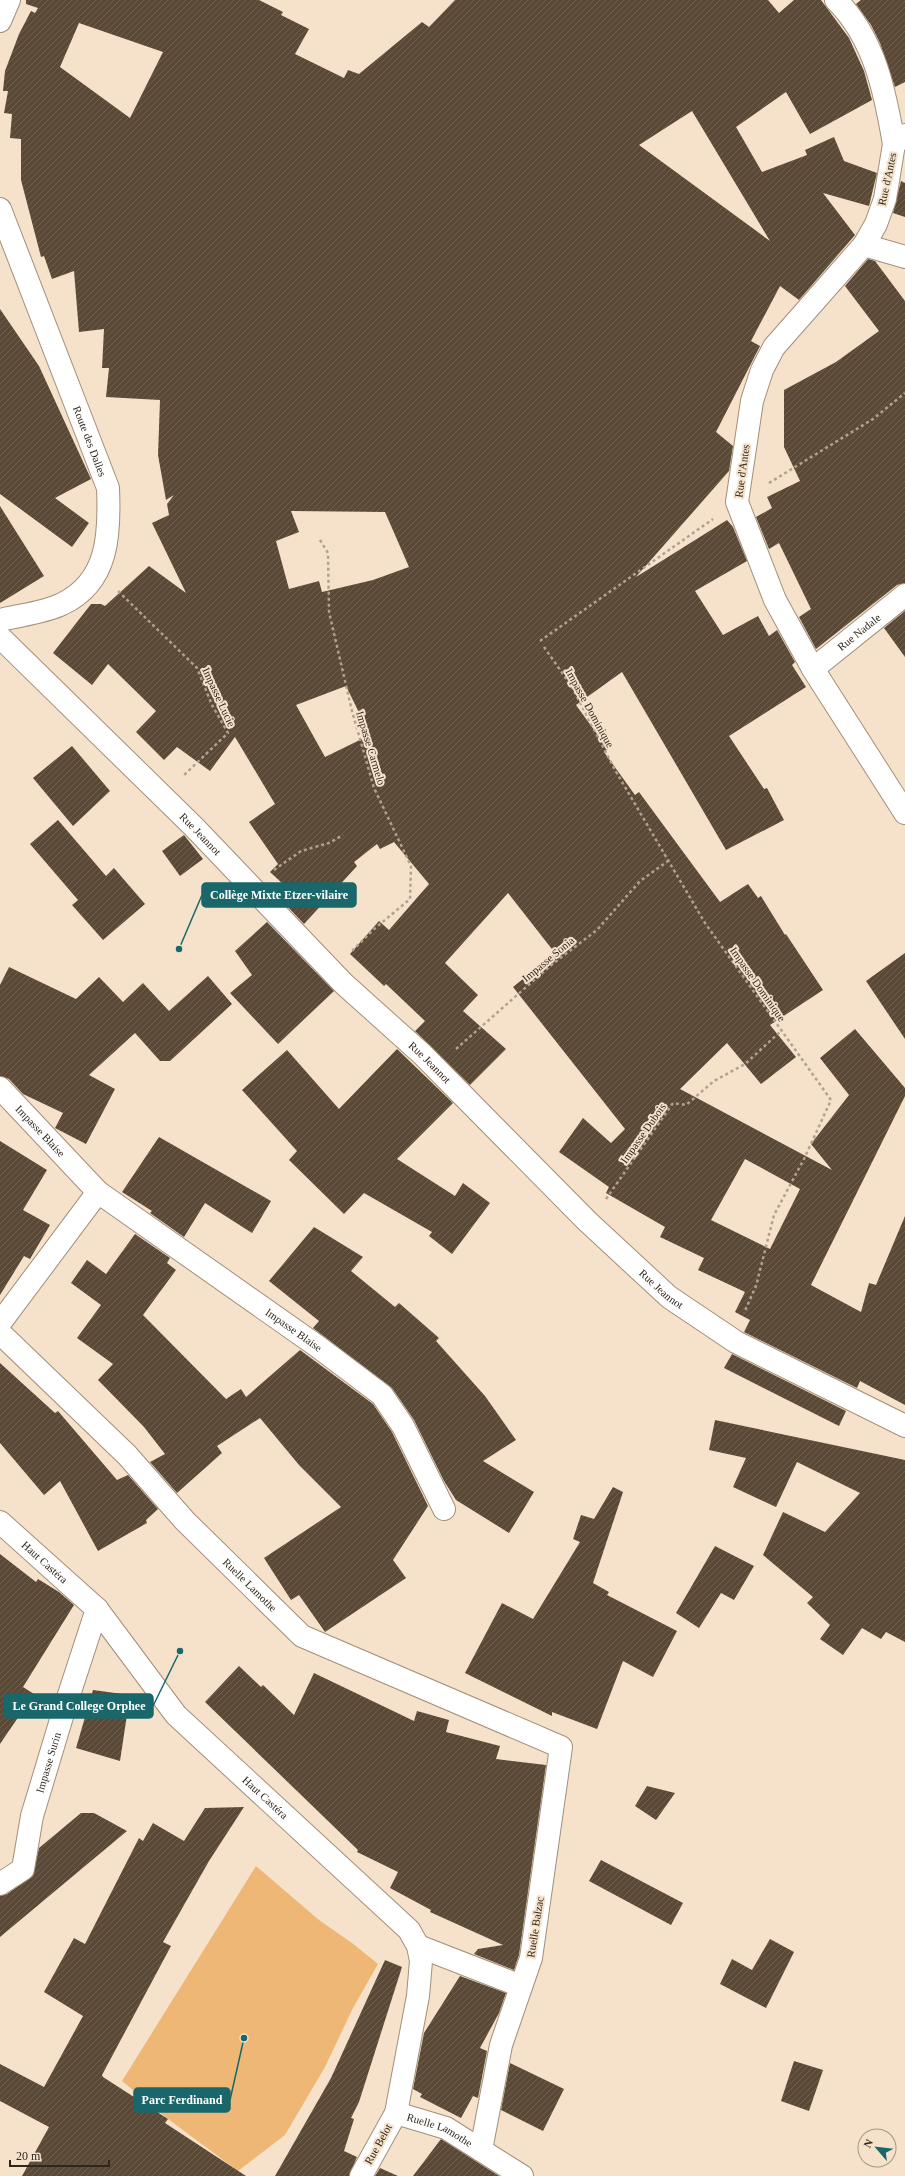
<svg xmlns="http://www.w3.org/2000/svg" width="905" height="2176" viewBox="0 0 905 2176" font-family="Georgia,serif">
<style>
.green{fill:#eeb775}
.building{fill:url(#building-hatch);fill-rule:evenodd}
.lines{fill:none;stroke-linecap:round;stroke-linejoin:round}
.minor-casing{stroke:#a28f7a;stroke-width:24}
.path{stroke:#b1a18f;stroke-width:2.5;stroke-dasharray:3 3;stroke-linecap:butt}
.minor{stroke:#fff;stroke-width:22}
.labels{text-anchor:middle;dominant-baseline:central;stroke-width:4;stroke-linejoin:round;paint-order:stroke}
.street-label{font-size:11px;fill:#2e271e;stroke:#f6e2cb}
.leader{fill:none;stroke:#19676b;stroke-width:1.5}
.callout-dot{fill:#19676b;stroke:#f6e2cb;stroke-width:1.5}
.callout{fill:#19676b;stroke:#19676b;stroke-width:1.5}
.callout-label{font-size:12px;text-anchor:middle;font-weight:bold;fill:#fff}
</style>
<defs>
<pattern id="building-hatch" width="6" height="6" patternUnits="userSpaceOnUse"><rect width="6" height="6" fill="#5a4936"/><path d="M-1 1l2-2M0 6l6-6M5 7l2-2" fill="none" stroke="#6e6051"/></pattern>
</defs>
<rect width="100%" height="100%" fill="#f6e2cb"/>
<path class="green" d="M256,1866L319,1920L352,1943L378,1964L353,2008L325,2067L285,2135L238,2171L168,2119L122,2081Z"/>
<g class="building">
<path d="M26,0H259L283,12L281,15L309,29L295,54L344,78L348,70L359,74L422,22L429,27L455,0H768L779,13L794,0H821L849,38L864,71L872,100L810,134L786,92L736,127L762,172L807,155L805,150L834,137L844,161L877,173L869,206L823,193L855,235L799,300L780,286L751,341L760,346L716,432L733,446L729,471L636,577L727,520L733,527L747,561L695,591L723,635L758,616L769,636L777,630L795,662L792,665L806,687L729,736L764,789L767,788L784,820L726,850L622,672L576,705L608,749L604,752L635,795L639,792L720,902L748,884L758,898L761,896L785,935L786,934L823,990L770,1025L796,1057L761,1084L727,1043L680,1089L832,1170L811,1144L849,1095L820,1058L855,1029L905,1088V1096L811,1285L861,1312L869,1283L876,1285L905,1216V1405L860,1381L857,1388L744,1332L750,1320L735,1312L745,1292L698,1270L704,1258L660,1237L665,1227L606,1193L609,1187L559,1152L583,1118L611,1143L625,1129L513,987L555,953L508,893L445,963L478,995L463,1011L506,1049L470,1085L415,1031L425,1021L386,984L384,986L350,954L379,921L389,930L429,884L394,842L380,849L377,844L354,862L357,866L304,924L286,905L296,896L270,872L278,864L249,822L275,804L235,737L210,771L177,747L164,760L136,732L156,711L108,664L92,685L53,653L91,604H101L105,606L149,566L186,593L152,523L169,515L167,504L174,495L166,500L158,455L160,400L106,397L109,368H102L104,329L79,332L74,271L52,279L44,256L41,257L21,180V139L10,138L12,114L4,113L8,91H3L5,71L19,34L31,11L35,13L38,8L26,4ZM79,23L163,52L130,118L60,67ZM692,111L770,241L639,145ZM291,511L385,512L409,567L373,580L322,592L319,581L289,589L276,541L299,532ZM346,686L370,735L325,757L296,705ZM745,1159L800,1189L770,1249L711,1220Z"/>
<path d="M861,0H905V82L895,87L880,43L871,25L856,4Z"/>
<path d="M901,181L905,183V217L893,213Z"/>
<path d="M868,259L875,261L905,301V583L897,585L816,649L799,617L811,609L779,543L769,549L756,517L772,508L767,497L800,481L784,447V390L836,362L879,331L845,286Z"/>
<path d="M0,309L39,366L91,479L55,498L89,523L72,547L0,494Z"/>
<path d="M0,506L44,576L0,603Z"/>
<path d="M905,611V657L884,628Z"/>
<path d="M72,746L110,791L73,826L33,778Z"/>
<path d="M58,820L106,876L114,868L145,904L103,940L72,905L78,900L30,844Z"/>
<path d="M184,835L203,859L180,876L162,851Z"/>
<path d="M267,922L334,991L278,1044L230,993L252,975L235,951Z"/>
<path d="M905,953V1039L866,981Z"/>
<path d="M9,967L76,999L99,977L123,1002L143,983L169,1011L208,976L232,1004L170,1061H160L135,1033L89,1075L115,1089L86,1144L55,1128L63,1113L23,1094L9,1079L0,1076V985Z"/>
<path d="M397,1049L453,1103L397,1159L455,1196L463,1183L490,1203L452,1254L429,1236L432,1232L364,1193L344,1214L289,1160L297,1151L242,1090L287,1050L339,1109Z"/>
<path d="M159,1137L271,1201L252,1233L205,1203L184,1237L150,1213L152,1211L122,1192Z"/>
<path d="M0,1141L47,1170L23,1210L50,1225L30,1259L24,1256L0,1295Z"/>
<path d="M314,1227L363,1257L351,1271L395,1307L399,1303L439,1338L436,1341L485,1396L516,1440L483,1461L534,1492L509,1533L456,1500L444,1481L414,1420L392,1388L313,1328L319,1321L269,1281Z"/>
<path d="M135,1234L170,1258L167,1263L176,1270L143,1315L226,1399L241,1389L246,1397L300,1350L373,1404L392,1432L428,1506L393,1560L406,1578L325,1632L299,1595L291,1600L264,1558L341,1507L299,1465L260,1418L217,1446L222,1453L177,1493L150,1462L165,1454L144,1427L98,1380L113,1364L77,1338L101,1305L71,1283L87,1260L106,1274Z"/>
<path d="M732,1354L846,1411L839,1426L724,1368Z"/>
<path d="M0,1363L55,1413L58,1411L117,1480L128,1475L158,1509L146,1520L147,1523L98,1551L60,1481L44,1495L0,1443Z"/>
<path d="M715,1420L905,1460V1642L886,1632L881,1639L862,1628L843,1655L820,1639L830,1625L807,1603L813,1597L763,1555L783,1512L825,1532L860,1493L797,1462L776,1507L733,1487L746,1458L709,1450Z"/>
<path d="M613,1487L623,1492L593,1583L609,1592L607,1595L677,1631L653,1677L623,1661L597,1729L552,1712V1716L465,1673L502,1603L533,1619L580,1542L573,1539L581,1515L594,1519Z"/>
<path d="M715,1546L754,1566L734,1600L721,1593L699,1628L676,1613Z"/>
<path d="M0,1554L36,1582L38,1579L59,1592L74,1605L23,1687L34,1694L0,1744Z"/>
<path d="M239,1666L261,1687L263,1685L294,1715L314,1673L414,1721L417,1711L449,1720L446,1732L500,1746L496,1759L546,1765L519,1955L514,1970L474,1954L478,1949L503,1945L430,1912L431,1910L390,1888L398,1872L357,1852L358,1850L205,1702Z"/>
<path d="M93,1690L130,1695L120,1761L76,1748Z"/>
<path d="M647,1786L675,1793L656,1820L635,1806Z"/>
<path d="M244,1807L209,1861L163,1942L171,1946L102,2075L103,2077L168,2119L165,2123L246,2176H22L49,2127L0,2101V2064L44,2087L83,2016L44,1992L74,1938L85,1944L139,1838L143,1841L153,1823L184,1841L205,1808Z"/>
<path d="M81,1813H94L127,1831L0,1937V1896L7,1894L33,1876L39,1848Z"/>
<path d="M601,1860L683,1903L671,1925L589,1881Z"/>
<path d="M770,1939L794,1952L766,2008L720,1984L732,1959L752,1970Z"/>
<path d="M385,1960L402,1967L359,2102L351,2118L354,2119L344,2151L357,2157L349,2176H275L331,2078Z"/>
<path d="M460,1976L506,1993L499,2013L480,2048L487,2051L478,2098L473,2096L461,2118L420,2097L422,2094L413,2089L424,2033Z"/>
<path d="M794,2061L823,2070L809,2111L781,2101Z"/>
<path d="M510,2063L564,2089L543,2131L501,2110Z"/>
<path d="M441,2139L499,2176H413Z"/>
<path d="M380,2168L398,2176H375Z"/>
</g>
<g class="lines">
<defs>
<g id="minor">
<path d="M836,0C875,39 885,92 894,144"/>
<path d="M0,21L9,0"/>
<path d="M905,135L894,144L885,199L876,224L864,245L774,347L762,370L752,401L737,502L775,600L813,669L905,813"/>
<path id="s1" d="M0,209L108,488C110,533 109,582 62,604C44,613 20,615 0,620"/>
<path d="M864,245L905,257"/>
<path id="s2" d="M0,637L194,827L344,984L422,1054L587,1221L669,1297L736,1342L905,1426"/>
<path id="s3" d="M813,669L905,595"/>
<path id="s4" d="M0,1088L98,1192"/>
<path id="s5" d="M0,1323L98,1192L317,1346L382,1395L403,1426L444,1509"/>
<path id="s6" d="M0,1333L127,1455L185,1521L302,1636L561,1747L531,1958L501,2045L481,2150"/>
<path id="s7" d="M0,1522L97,1609L176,1715L409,1930L418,1946L421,1961L418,1996L396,2113L361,2176"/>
<path id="s8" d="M0,1884L23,1869L32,1816L64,1710L97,1609"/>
<path d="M418,1946L521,1986"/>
<path id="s9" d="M396,2113L446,2128L522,2176"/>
</g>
</defs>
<use href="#minor" class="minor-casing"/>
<g class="path">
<path d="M769,483L873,419L905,393"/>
<path d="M320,540L328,553L329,612L352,711L374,788L411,866L410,899L373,930L352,951"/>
<path d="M118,591L197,668L212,705L228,733L183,776"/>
<path d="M540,641L713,519"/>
<path d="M544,647L572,687L615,770L705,923L831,1100L804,1159L774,1215L756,1286L744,1313"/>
<path d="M274,870L301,851L329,843L343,835"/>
<path d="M456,1049L550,966L597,930L640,881L668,861"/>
<path d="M606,1199L673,1103L686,1105L714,1081L745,1064L781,1031"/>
</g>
<use href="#minor" class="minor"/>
</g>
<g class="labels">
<g class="street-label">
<text transform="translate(887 179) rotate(-78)">Rue d'Antes</text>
<text stroke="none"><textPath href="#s1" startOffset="249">Route des Dalles</textPath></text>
<text transform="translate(742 471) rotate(-82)">Rue d'Antes</text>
<text stroke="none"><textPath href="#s3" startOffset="59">Rue Nadale</textPath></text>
<text transform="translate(219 697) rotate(65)">Impasse Lucie</text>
<text transform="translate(590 708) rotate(61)">Impasse Dominique</text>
<text transform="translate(371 748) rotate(73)">Impasse Carmelo</text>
<text stroke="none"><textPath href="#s2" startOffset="281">Rue Jeannot</textPath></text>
<text transform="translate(548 959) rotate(-40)">Impasse Sonia</text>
<text transform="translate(758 984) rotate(55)">Impasse Dominique</text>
<text stroke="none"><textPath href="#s2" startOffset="605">Rue Jeannot</textPath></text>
<text stroke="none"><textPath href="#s4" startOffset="59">Impasse Blaise</textPath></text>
<text transform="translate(643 1133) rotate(-55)">Impasse Dubois</text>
<text stroke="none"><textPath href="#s2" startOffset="929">Rue Jeannot</textPath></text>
<text stroke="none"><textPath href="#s5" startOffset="403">Impasse Blaise</textPath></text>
<text stroke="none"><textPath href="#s7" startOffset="60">Haut Castéra</textPath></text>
<text stroke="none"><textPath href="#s6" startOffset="355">Ruelle Lamothe</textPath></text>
<text stroke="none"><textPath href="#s8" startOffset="137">Impasse Surin</textPath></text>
<text stroke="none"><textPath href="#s7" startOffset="384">Haut Castéra</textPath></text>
<text transform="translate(535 1927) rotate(-81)">Ruelle Balzac</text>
<text stroke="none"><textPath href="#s9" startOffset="47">Ruelle Lamothe</textPath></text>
<text transform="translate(378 2144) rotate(-61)">Rue Belot</text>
</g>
</g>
<path class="leader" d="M179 949L202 895M180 1651L153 1706M244 2038L230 2100"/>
<g class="callout-dot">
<circle cx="179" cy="949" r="4"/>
<circle cx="180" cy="1651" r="4"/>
<circle cx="244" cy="2038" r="4"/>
</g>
<g class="callout">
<rect x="202" y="883" width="154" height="24" rx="4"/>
<rect x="4" y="1694" width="149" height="24" rx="4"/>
<rect x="134" y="2088" width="96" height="24" rx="4"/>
</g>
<g class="callout-label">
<text x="279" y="899">Collège Mixte Etzer-vilaire</text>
<text x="79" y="1710">Le Grand College Orphee</text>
<text x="182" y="2104">Parc Ferdinand</text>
</g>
<g transform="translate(877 2148) rotate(298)"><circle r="19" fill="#f6e2cb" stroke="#a69786"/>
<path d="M0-3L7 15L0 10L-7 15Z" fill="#19676b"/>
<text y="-6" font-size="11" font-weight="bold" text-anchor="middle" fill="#2e271e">N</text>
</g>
<path d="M10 2160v6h99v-6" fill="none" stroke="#2e271e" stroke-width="2"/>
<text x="16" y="2160" font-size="12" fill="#2e271e" stroke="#f6e2cb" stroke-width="3" paint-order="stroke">20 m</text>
</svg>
